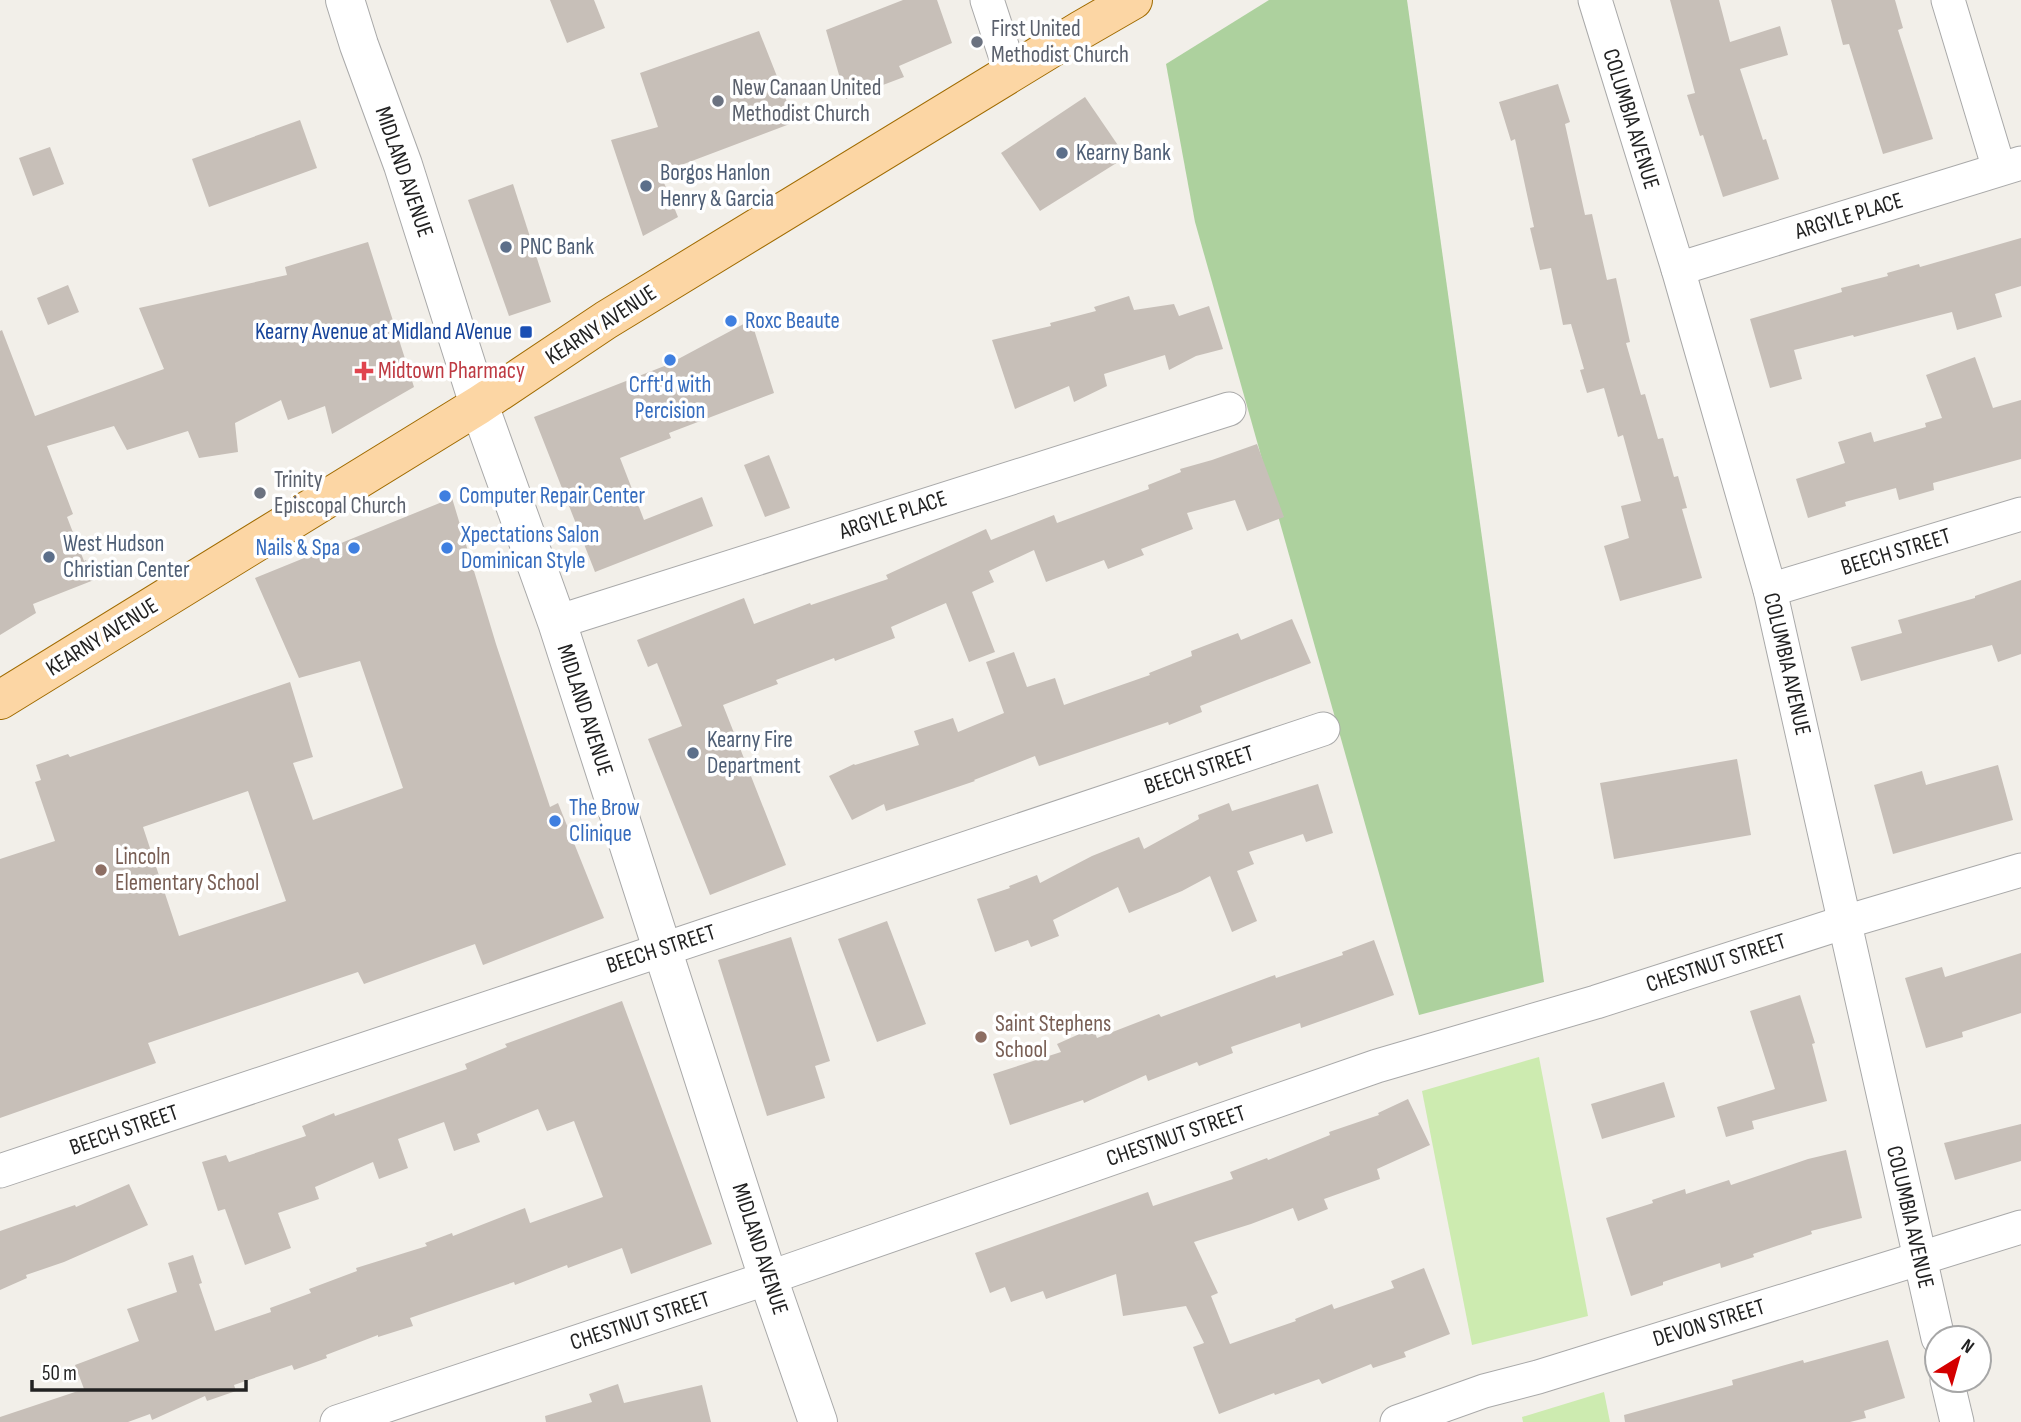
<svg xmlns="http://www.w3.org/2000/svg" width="2021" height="1422" viewBox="0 0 2021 1422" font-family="'Sofia Sans Condensed',sans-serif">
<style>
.grass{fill:#cdebb0}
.forest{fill:#add19e}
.building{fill:#c7bfb8;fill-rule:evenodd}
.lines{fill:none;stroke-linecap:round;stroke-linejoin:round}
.minor-casing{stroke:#a9a9a9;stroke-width:35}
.tertiary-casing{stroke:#a9a9a9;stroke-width:40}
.primary-casing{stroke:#a06b00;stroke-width:40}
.minor{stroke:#fff;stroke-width:33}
.tertiary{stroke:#fff;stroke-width:38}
.primary{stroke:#fcd6a4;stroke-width:38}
.worship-dot{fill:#6b7280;stroke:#fff;stroke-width:2.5}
.service-dot{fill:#5c6f8a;stroke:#fff;stroke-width:2.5}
.shop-dot{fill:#3f7fe0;stroke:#fff;stroke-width:2.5}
.transit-dot{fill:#1a4fb4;stroke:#fff;stroke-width:2.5}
.health-dot{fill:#e0444e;stroke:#fff;stroke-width:2.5}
.education-dot{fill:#8d6e63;stroke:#fff;stroke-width:2.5}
.labels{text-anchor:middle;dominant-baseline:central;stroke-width:7;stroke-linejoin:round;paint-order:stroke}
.worship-label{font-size:23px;fill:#5b616d;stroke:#fff;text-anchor:start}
.street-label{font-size:23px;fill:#222;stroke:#fff}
.service-label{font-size:23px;fill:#4e5e75;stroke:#fff;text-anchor:start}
.shop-label{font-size:23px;fill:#366cbe;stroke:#fff;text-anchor:start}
.transit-label{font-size:23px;fill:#164399;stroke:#fff;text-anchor:end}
.health-label{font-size:23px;fill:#be3a42;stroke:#fff;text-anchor:start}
.education-label{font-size:23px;fill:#785e54;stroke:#fff;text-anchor:start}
</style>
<rect width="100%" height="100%" fill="#f2efe9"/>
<g class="grass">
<path d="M1539,1057L1588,1316L1472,1345L1422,1091Z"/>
<path d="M1604,1392L1610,1422H1523L1522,1417Z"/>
</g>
<path class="forest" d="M1269,0H1407L1544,982L1419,1015L1195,222L1166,64Z"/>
<g class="building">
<path d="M550,0H594L605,28L567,43Z"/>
<path d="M903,0H937L952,43L899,66L904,77L846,99L826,30Z"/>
<path d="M1670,0H1719L1730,42L1780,26L1788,55L1740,69L1763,140L1766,139L1779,179L1723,197L1703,135L1700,136L1687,95L1695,93Z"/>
<path d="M1831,0H1895L1903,28L1898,30L1933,139L1883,154L1849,44L1843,45Z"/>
<path d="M759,31L795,122L660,173L678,217L643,236L611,140L658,127L640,73Z"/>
<path d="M1558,84L1570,122L1565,124L1585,215L1592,214L1607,280L1616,278L1630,342L1626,343L1641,395L1645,394L1658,439L1663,438L1674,477L1678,476L1687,508L1682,509L1702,578L1620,601L1604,546L1629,538L1621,506L1641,501L1623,435L1618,437L1604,388L1587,393L1580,370L1584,369L1571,324L1563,325L1551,268L1540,270L1530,228L1534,227L1515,139L1511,141L1499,102Z"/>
<path d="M1085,97L1126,157L1040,211L1001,153Z"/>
<path d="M300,120L317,168L209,207L192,159Z"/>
<path d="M50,147L64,184L33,196L19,158Z"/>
<path d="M513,184L551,302L509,316L468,200Z"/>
<path d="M2021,238V286L1995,294L2002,317L1957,330L1952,312L1854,337L1853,335L1794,350L1802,379L1770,388L1750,319L1842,292L1841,288L1888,276L1887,273L1919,264L1920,267Z"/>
<path d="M368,242L414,387L332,434L325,406L288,420L281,400L235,423L238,452L199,458L188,431L127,450L114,426L47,446L73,514L67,517L84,561L86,560L94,580L33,604L36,613L0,635V331L2,330L35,416L164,369L139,308L287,275L285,267Z"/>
<path d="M68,285L79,312L48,325L37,298Z"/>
<path d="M1129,296L1134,310L1174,304L1179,316L1209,306L1223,349L1196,356L1169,370L1165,355L1104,374L1107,386L1074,402L1069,386L1015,409L992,340L1051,326L1050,323L1096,311L1094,307Z"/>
<path d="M751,320L774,393L669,433L671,438L620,458L644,520L702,497L713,526L595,572L534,417L667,365Z"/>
<path d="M1975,357L1993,408L2021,400V459L1933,483L1934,490L1899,500L1896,488L1845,502L1846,506L1808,518L1796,479L1845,463L1838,442L1871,432L1874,442L1926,427L1925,423L1942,418L1926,375Z"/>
<path d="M1257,444L1284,517L1247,531L1235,500L1187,513L1193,529L1141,549L1144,555L1108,569L1104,560L1046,582L1034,550L989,571L994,582L972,592L995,652L969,662L946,603L891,627L895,638L835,661L834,658L776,680L778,684L723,705L786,865L710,895L648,739L682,726L657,663L648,667L637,640L744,598L754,624L810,603L811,605L888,579L886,575L986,529L991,540L1054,515L1057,523L1149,489L1148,485L1181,472L1180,469L1212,460Z"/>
<path d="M769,455L790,508L765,517L744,465Z"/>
<path d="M452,498L496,644L550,807L558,803L604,918L483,965L475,944L364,984L358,972L148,1043L156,1063L0,1118V859L55,841L35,782L41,780L36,765L68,754L70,757L290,682L313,757L293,763L313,820L403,788L360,661L299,678L255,578ZM248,791L286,901L179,936L143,827Z"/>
<path d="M2021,580V654L1998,662L1992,645L1861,681L1851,647L1902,633L1898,620L1975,598V596Z"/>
<path d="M1292,619L1311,663L1200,706L1202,712L1169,725L1168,722L1039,766L1035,756L974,780L975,781L919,800L886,811L884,804L852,820L829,776L854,764L855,765L919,745L914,731L953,718L958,732L1004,713L986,662L1014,652L1027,687L1055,678L1064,705L1150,675L1149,673L1192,656L1191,651L1238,633L1241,640Z"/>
<path d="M1737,759L1751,835L1614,859L1600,783Z"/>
<path d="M1998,765L2013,820L1893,854L1874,785L1922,771L1926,785Z"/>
<path d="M1318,784L1333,833L1306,842L1303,834L1249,852L1254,864L1237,871L1257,921L1232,932L1210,876L1182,891L1129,913L1118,887L1053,920L1059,936L1031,947L1028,940L995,952L977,899L1010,888L1009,886L1037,875L1040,883L1092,856L1139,837L1144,849L1199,819L1198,815L1229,803L1232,811Z"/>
<path d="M887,921L926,1024L877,1042L838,939Z"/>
<path d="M791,937L830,1061L815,1066L825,1098L767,1116L718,960Z"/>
<path d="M1374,940L1394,995L1301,1028L1300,1023L1231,1047L1233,1053L1199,1066L1197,1062L1148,1081L1146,1075L1084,1103L1083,1100L1010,1125L993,1074L1061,1052L1057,1044L1093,1028L1097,1038L1159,1014L1161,1017L1275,975L1276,978L1343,955L1342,952Z"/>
<path d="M2021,953V1013L1962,1032L1963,1037L1926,1048L1905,978L1942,967L1945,977Z"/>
<path d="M1800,995L1815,1043L1812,1044L1827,1101L1752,1121L1754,1129L1726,1137L1717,1107L1775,1089L1750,1011Z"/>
<path d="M622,1001L712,1244L631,1274L622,1248L568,1268L567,1265L515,1285L514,1282L410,1318L413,1326L378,1337V1335L326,1355L327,1358L294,1370L292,1365L234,1385L236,1391L207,1401L205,1396L152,1420L150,1414L128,1422H0V1417L84,1389L75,1365L139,1341L127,1309L177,1292L168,1263L193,1255L202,1283L199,1284L215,1331L271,1312L270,1308L311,1293L309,1289L357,1271L356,1268L427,1246L425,1243L452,1233L453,1236L525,1208L530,1223L603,1197L574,1121L547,1131L538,1109L477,1134L480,1142L454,1151L444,1122L398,1139L408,1168L379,1179L373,1162L315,1187L319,1199L278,1213L291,1248L245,1265L225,1209L218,1211L202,1162L226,1155L229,1162L306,1136L302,1126L334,1113L335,1116L467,1069L465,1064L507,1047L505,1044Z"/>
<path d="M1664,1082L1675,1117L1602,1139L1591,1104Z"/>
<path d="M1408,1099L1430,1145L1377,1169L1380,1179L1324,1199L1328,1209L1298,1221L1293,1208L1251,1224L1194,1242L1218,1293L1211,1296L1230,1344L1296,1321L1295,1319L1332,1304L1334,1309L1394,1288L1391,1281L1424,1268L1450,1334L1404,1352L1406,1357L1373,1368L1371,1364L1322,1384L1319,1379L1275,1395L1274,1393L1219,1414L1193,1347L1204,1343L1186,1306L1123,1316L1116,1274L1046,1299L1043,1291L1011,1302L1005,1287L990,1293L975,1253L1148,1192L1153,1206L1233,1179L1230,1172L1267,1158L1268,1160L1330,1135L1329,1132L1379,1115L1378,1113Z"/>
<path d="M2021,1124V1161L1955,1180L1944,1143Z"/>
<path d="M1846,1150L1862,1218L1811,1231L1812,1234L1753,1254L1754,1257L1721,1268L1720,1263L1663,1282V1285L1631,1296L1606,1218L1653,1203L1652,1200L1685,1189L1686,1194L1729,1180L1731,1185L1808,1159Z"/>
<path d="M129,1184L148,1225L64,1262L26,1275L27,1278L0,1290V1231L75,1205L76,1207Z"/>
<path d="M1888,1340L1905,1398L1864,1411L1866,1418L1850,1422H1625L1624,1415L1733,1385L1732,1380L1803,1360L1804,1363Z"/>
<path d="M618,1384L624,1403L702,1385L711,1422H546L545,1416L592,1402L589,1394Z"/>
</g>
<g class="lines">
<defs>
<g id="minor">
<path d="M987,0L1011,73"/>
<path d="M1595,0L1678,269L1770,590L1938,1338"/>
<path d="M1948,0L1999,169"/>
<path d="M1678,269L2021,163"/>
<path d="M1770,590L2021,514"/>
<path d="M557,622L1229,409"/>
<path d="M0,1171L1323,729"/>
<path d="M1947,1380L1957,1422"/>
<path d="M337,1422L768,1278L1377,1066L1596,1002L1845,922L2021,870"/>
<path d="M1397,1422L1484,1391L1538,1377L2021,1227"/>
</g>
<path id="tertiary" d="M345,0L359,45L403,165L479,405L557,622L768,1278L818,1422"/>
<path id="primary" d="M0,700L479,405L606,320L1081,30L1133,0"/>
</defs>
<use href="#minor" class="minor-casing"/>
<use href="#tertiary" class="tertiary-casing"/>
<use href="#primary" class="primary-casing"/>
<use href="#minor" class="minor"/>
<use href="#tertiary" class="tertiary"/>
<use href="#primary" class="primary"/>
</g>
<g class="worship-dot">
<circle cx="977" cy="42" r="7"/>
<circle cx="718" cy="101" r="7"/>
<circle cx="260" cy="493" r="7"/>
</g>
<g class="service-dot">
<circle cx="1062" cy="153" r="7"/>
<circle cx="646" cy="186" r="7"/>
<circle cx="506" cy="247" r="7"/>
<circle cx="49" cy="557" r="7"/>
<circle cx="693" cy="753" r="7"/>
</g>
<g class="shop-dot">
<circle cx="731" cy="321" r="7"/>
<circle cx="670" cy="360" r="7"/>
<circle cx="445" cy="496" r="7"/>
<circle cx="354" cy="548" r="7"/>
<circle cx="447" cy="548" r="7"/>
<circle cx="555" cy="821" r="7"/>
</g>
<rect class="transit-dot" x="519" y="325" width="14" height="14" rx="3.5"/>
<path class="health-dot" d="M360.5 360.5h7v7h7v7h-7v7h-7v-7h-7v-7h7z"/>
<g class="education-dot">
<circle cx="101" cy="870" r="7"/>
<circle cx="981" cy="1037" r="7"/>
</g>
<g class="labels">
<g class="worship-label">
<text x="991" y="29">First United<tspan x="991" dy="26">Methodist Church</tspan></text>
<text x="732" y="88">New Canaan United<tspan x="732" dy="26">Methodist Church</tspan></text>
<text x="274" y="480">Trinity<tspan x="274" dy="26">Episcopal Church</tspan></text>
</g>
<g class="street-label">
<text transform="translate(1631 119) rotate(73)">COLUMBIA AVENUE</text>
<text transform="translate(404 172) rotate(71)">MIDLAND AVENUE</text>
<text transform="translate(1849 216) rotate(-17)">ARGYLE PLACE</text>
<text transform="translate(601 325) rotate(-33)">KEARNY AVENUE</text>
<text transform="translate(893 515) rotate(-18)">ARGYLE PLACE</text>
<text transform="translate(1896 552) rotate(-17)">BEECH STREET</text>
<text transform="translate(102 637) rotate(-32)">KEARNY AVENUE</text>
<text transform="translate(1787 664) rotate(77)">COLUMBIA AVENUE</text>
<text transform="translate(585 710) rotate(72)">MIDLAND AVENUE</text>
<text transform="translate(1199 770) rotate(-18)">BEECH STREET</text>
<text transform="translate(661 949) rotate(-18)">BEECH STREET</text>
<text transform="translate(1716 963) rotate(-18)">CHESTNUT STREET</text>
<text transform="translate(124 1130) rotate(-19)">BEECH STREET</text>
<text transform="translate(1176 1136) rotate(-19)">CHESTNUT STREET</text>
<text transform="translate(1910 1217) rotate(77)">COLUMBIA AVENUE</text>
<text transform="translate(760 1249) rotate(72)">MIDLAND AVENUE</text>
<text transform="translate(640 1321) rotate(-18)">CHESTNUT STREET</text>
<text transform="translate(1709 1323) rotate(-17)">DEVON STREET</text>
</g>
<g class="service-label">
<text x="1076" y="153">Kearny Bank</text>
<text x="660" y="173">Borgos Hanlon<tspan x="660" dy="26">Henry &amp; Garcia</tspan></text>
<text x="520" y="247">PNC Bank</text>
<text x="63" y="544">West Hudson<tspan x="63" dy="26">Christian Center</tspan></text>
<text x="707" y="740">Kearny Fire<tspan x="707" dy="26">Department</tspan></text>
</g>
<g class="shop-label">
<text x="745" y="321">Roxc Beaute</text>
<text x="670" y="385" text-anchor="middle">Crft'd with<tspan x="670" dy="26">Percision</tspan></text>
<text x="459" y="496">Computer Repair Center</text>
<text x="461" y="535">Xpectations Salon<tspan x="461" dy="26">Dominican Style</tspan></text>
<text x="340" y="548" text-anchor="end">Nails &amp; Spa</text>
<text x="569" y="808">The Brow<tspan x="569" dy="26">Clinique</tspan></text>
</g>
<g class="transit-label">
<text x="512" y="332">Kearny Avenue at Midland AVenue</text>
</g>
<g class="health-label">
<text x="378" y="371">Midtown Pharmacy</text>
</g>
<g class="education-label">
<text x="115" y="857">Lincoln<tspan x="115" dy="26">Elementary School</tspan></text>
<text x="995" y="1024">Saint Stephens<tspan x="995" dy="26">School</tspan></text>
</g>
</g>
<g transform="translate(1958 1359) rotate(37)"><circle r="33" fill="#ffffff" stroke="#a7a7a7" stroke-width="2"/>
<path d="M0-5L12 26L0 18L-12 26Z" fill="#d40000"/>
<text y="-10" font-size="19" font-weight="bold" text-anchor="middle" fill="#222222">N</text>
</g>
<path d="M32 1380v10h214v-10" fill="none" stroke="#222222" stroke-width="3.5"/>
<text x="42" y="1380" font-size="21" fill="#222222" stroke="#ffffff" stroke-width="5" paint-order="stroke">50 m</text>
</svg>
